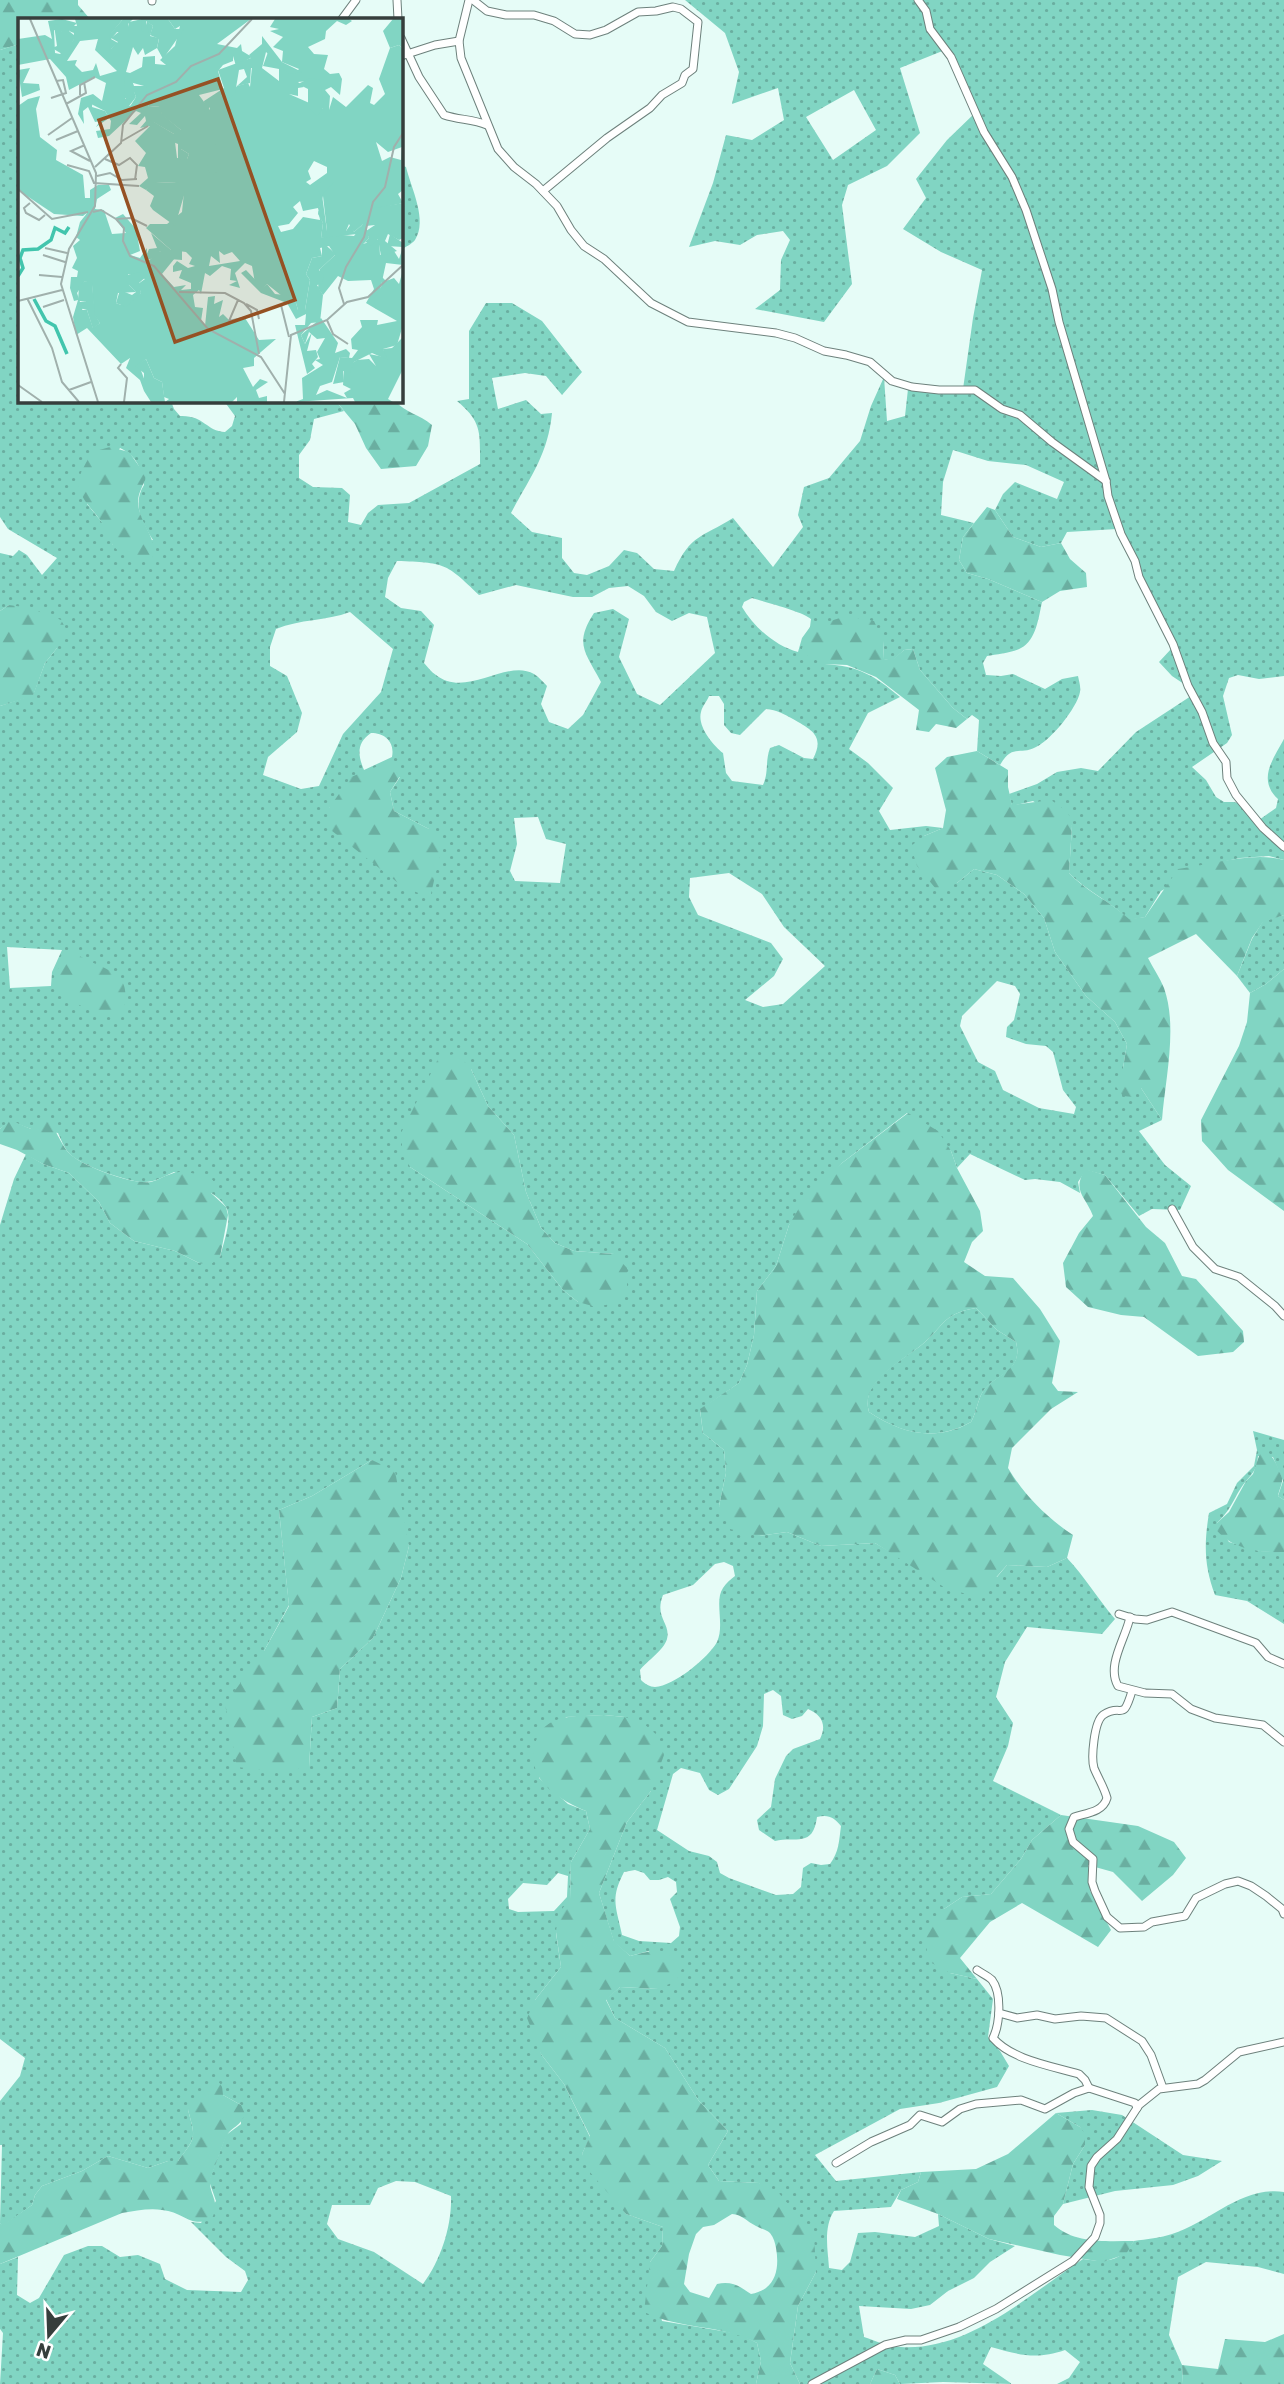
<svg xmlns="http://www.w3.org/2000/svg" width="1284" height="2384" viewBox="0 0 1284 2384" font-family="Rubik,sans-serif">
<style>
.grass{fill:url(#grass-dots);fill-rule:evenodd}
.forest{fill:url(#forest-firs);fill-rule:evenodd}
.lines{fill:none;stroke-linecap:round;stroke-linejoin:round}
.minor-casing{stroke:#6d817c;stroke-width:9}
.minor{stroke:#fff;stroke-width:7}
.inset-river{fill:none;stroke:#42c5ad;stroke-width:3.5}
.inset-road{fill:none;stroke:#a0b0ac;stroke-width:2}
.view{fill:#955123;fill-opacity:0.15;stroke:#955123;stroke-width:3.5}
.inset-edge{fill:none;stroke:#363e3c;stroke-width:3.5}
</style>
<defs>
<pattern id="grass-dots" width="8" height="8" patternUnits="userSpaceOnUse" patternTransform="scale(1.75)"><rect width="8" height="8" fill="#81d5c3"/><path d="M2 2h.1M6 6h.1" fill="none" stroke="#6aaea0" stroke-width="1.8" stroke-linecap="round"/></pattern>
<pattern id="forest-firs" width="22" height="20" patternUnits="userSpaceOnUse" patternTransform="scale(1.75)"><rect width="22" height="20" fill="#81d5c3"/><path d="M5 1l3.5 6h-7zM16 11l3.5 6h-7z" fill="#6aaea0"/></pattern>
</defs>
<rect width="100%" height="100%" fill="#e6fcf7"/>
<g class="grass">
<path d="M685,0H1284V676L1259,679L1238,675L1229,678L1223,696L1232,735L1227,743L1192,767L1206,780L1216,797L1224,802H1234L1244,805L1259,820L1276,808L1278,799C1257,780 1273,759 1284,739V860L1269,856L1240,858L1212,864L1161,891L1145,917L1129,920C1110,901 1088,892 1069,873L1072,826L1033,801L1012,806L1009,794L1037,784L1057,772L1081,768L1098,771L1136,732L1191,696L1190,688L1172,676L1159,662L1172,648L1117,529L1067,532L1061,543L1041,547L1013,537L995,510L1003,494L1015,482L1057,499L1064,482L1026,465L988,461L953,450L943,482L941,515L974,523L963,537L959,560L967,573L988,579L1042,602C1039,616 1036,641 1021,648C1012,653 997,654 987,656L983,663L986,675L1001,676L1013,674L1045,689L1062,679L1078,676C1079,681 1081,687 1080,692C1077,708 1051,740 1036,747C1019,756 1013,743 1000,765L977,751L979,720L972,715L967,719L953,708L920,670L913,649L904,650L892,661L884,659L883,641L825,664C859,666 875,676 900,697L868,713L849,749L868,763L893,788L879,811L890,830L926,826L943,828L924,836L957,883L974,869L997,875L1024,894L1044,918L1055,952L1086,996L1115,1022L1127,1044L1123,1068L1141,1088L1162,1120L1139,1131L1165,1165L1191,1186L1180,1210L1152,1209L1139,1216L1105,1175L1086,1170L1078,1182L1080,1193L1060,1182L1035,1179L1025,1180L970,1154L957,1168L951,1151L907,1113L842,1163L789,1225L776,1266L757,1291L754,1335L747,1365L739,1383L700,1410L703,1433L724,1450L726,1473L719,1506L759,1536L787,1532L821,1546L875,1543L911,1564L997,1577L1007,1565L1047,1567L1067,1558C1085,1577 1098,1599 1115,1619L1102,1634L1027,1627L1005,1662L996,1697L1013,1723L1008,1746L993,1781L1061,1815L1032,1840L1021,1859L991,1894L962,1897L944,1909L950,1973L977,1979L993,1999L988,2037L1000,2051L1009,2066L997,2087L939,2103L900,2109L815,2155L836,2181L921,2172L918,2182L901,2190L891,2207L834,2211C823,2228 828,2250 829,2268L842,2270L850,2262L858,2233L875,2232L915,2237L939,2226L938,2214L989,2239L1015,2246L990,2262L974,2278L948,2291L930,2305L911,2309L859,2306L864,2337C876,2341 889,2347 901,2347C969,2351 1030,2294 1083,2259C1107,2263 1120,2262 1134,2241C1146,2239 1161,2238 1172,2234C1211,2222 1241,2186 1284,2192V2274L1258,2267L1206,2262L1178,2277L1169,2335L1182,2365L1183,2384H1057L1069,2378L1080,2362L1065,2350C1036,2360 1020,2355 991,2347L983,2364L1012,2384L943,2382L900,2384L895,2375L877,2369L870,2384H800L790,2363L798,2306L816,2272L759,2183L719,2181L708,2165L728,2131L699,2101L665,2048L615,2018L606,1999L620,1987L658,1989L649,1951L630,1956L614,1942L599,1893L627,1822L651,1791L625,1717L604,1715L566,1717L539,1778L568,1804L586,1811L590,1829L571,1862L570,1899L556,1933L561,1967L535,2000L541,2054L564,2084L590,2137L582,2154L626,2214L663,2227L662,2246L650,2262L662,2321L740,2334L757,2343L761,2361L756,2384H0L3,2333L0,2329V2264L18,2257L17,2295L30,2303L39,2298L64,2255L88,2246H102L120,2257L138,2255L160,2264L165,2279L187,2290L241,2292L248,2280L245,2271L226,2257L191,2222L201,2223L216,2201L209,2181L226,2135L241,2124V2105L223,2095L188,2110C196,2139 196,2137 178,2161H168L148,2168L108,2156L82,2171L42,2186L35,2195L32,2205L3,2226L0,2223L2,2145H0V2101L20,2076L25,2058L0,2039V1225L14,1179L26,1154L43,1164L69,1173L99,1202L110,1223L134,1241L175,1251L199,1263L220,1257C223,1244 233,1219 226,1207C218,1193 188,1180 174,1172C163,1177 153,1183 142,1182C126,1181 79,1165 69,1153C64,1148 61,1139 58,1133L31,1129L10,1121L0,1129V706L33,695L45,663L57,648L9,605L0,611V553L13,556L19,550L27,555L42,575L57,558L8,529L0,517V50L19,44V401H171L174,409L180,416C204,415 206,431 225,432L232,426L235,416L224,401H336L344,411L314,419L310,440L299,455V478L313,487L342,488L350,495L348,522L361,525L368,513L378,505L409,503L480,464C480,432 482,422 457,401L469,399V331L486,303H512L542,321L582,372L562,395L546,376L525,373L492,378L498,409L526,400L541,414L552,413C548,455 530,477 511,513L532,532L562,538V558L574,573L587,575L609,566L624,550L637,553L654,569L674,571C691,534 701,538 733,518L773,567L803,527L798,515L804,487L829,478L860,441L871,406L884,377L887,421L905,416L908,389H963L973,318L982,270L941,252L903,229L926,198L916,179L947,140L976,112L959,65L945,50L900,68L920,133L887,166L848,185L842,205L852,284L824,322L755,309L780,290L781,260L790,240L783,231L757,235L740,245L715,241L689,247L713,183L726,135L752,140L784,120L778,88L732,104L739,72L725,33ZM854,90L876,130L833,160L806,117ZM120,448C137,456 141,468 144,485C132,504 142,523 153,540L113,545L105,526L87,504ZM397,561C445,563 445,562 479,595L516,585L573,597H592L609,588L628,586L644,596L656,612L672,621L689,613L707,617L715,653L660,705L637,694L619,657L629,619L613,609L594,613C574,644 585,652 601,682L583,715L568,729L549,722L541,704L547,686C543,682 539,677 534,674C507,658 466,699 436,675C431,672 428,667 424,663L434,625L421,611L401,608L385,597L388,578ZM752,598C765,602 804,612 811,619L810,627L802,638L798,652C775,646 754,627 742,607L744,602ZM350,612L393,649L381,692L343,734L319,786L301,789L263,775L268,757L297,732L302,713L287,676L270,666V647L276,629C300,619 326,621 350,612ZM709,696H719L724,704V725L731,733L740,735L766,709C777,710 784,714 793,719C812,730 825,736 813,759L804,758L779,745L770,748C765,761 769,772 763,785L732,781L726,773L723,753C713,745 697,726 701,712C702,707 707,701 709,696ZM371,733C385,733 395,742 392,757L364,770C358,756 356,743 371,733ZM400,777L390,792L394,811L429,829L329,808ZM538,817L546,839L566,844L560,883L515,881L510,871L517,844L514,818ZM729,873L762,894L784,927L825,966L783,1004L763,1007L745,1000L774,976L783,959L771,943L698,915L689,897L690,878ZM7,947L62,950L52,972L51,986L10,988ZM997,981L1015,986L1020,994L1014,1020L1007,1027L1006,1037L1026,1044L1046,1046L1053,1052L1063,1090L1076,1107L1074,1114L1039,1108L1003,1090L995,1071L978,1062L960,1026L962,1016ZM471,1069L488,1106L514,1135L526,1192L541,1228L555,1243L574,1251L614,1254L578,1302L563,1290L527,1244L410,1167ZM372,1460L409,1546L401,1578L373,1638L340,1669L337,1708L312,1717L309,1767L264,1651L289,1605L279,1510L312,1496ZM724,1562L733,1566L735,1576C731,1579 726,1583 723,1588C714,1601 725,1625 717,1642C708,1658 674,1686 655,1687C650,1687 645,1684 641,1680L640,1670C647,1661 664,1650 667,1639C671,1623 654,1618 663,1595L693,1585L715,1564ZM773,1690L781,1696L783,1715L792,1719L802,1716L808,1709C822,1715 827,1725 820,1739L793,1749L786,1756L775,1779L771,1807L757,1820L759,1830L775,1841C796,1836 813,1848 817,1817C828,1814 834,1817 841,1826C839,1841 839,1852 830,1864L821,1865L811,1863L803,1868L801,1887L793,1894L776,1895L729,1878L720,1873L717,1862L709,1856L689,1851L657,1830L673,1774L681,1768L700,1773L709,1790L718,1795L729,1789L757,1746L763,1726L764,1694ZM635,1870L644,1873L650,1880H659L668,1877L676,1882L677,1892L670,1899L680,1927L679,1936L671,1943L639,1941L622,1935C616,1906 610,1899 624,1872ZM558,1873L568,1876L567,1897L554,1911L518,1912L509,1909L508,1899L523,1883L547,1885ZM396,2181L415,2182L451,2196C452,2226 441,2260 423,2284L374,2252L338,2239L327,2224L332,2205H370L378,2188Z"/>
<path d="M401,165L406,167C411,188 428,220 415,240C412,244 405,247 401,250Z"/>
<path d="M1284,915V969L1266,984L1250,993L1237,976L1252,939L1263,921Z"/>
<path d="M976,1308L997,1330L1016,1342C1024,1375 992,1373 981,1395C977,1404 976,1413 971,1422C935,1442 902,1434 869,1412C860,1382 899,1362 919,1347C944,1328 940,1314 976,1308Z"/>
<path d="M1253,1431L1284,1440V1500L1278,1496L1283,1481L1273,1457L1258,1456C1257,1468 1254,1472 1246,1481C1234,1496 1233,1508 1217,1523L1229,1542L1260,1551L1284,1552V1624L1247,1601L1215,1595C1204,1566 1204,1544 1209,1513L1227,1504L1237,1483L1254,1466L1257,1450Z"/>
<path d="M1092,2110L1122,2115L1183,2155L1222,2161L1198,2176L1173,2185L1115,2191L1063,2204L1073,2164L1085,2145L1080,2127L1056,2113Z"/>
</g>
<g class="forest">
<path d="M0,0H78V5L90,19H19V44L0,50Z"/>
<path d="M336,401H395C406,413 419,414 432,425L428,446L416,466L381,469L366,448L355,424Z"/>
<path d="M110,447L129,452L146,476C144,485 138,492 138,502C139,525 159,537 152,559C140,562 121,557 113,545C107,538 106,528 100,520C93,510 82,500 79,488C76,477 87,462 92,452Z"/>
<path d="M987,507L995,510L1013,537L1041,547L1061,543L1070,559L1086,573L1087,587L1060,591L1042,602L988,579L967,573L959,560L963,537Z"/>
<path d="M9,605L30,608L61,620L66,629L57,648L45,663L33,696L0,706V611Z"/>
<path d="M846,616L874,621L883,641L884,659L892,660L904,650L913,649L920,670L953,708L967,719L956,728L936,724L929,732L916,730L919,710L876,677L847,665L825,664L801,653C807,625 822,624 846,616Z"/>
<path d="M977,751L1008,770V787L1012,805L1051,800L1068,812L1072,826L1069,873C1087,892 1110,901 1129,919L1145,917L1178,869C1211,865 1252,851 1284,860V915L1263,922L1252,938L1237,976L1196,934L1148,958C1153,968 1160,978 1164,988C1178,1027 1165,1080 1162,1120L1141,1088L1133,1097L1123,1096L1113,1083L1123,1068L1127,1044L1115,1022L1086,996L1055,952L1044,918L1024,894L997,875L974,869L957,883L936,889L917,866L911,846L924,836L943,828L946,810L935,768L947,757Z"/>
<path d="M388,762L400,776L390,792L394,811L429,829L443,842L430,898L402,886L327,827L329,808L351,777Z"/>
<path d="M73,952C105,973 138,968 121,1018C98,1016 67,1003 55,983C58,969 59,958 73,952Z"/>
<path d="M1284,969V1211L1228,1170L1202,1141L1201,1120L1239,1046L1247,1022L1250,993L1266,984Z"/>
<path d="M457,1053L471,1069L488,1106L514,1135L526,1192L541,1228L555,1243L574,1251L614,1254L627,1268V1288L615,1303L596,1307L578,1302L563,1290L527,1244L410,1167L402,1150V1131L438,1059Z"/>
<path d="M908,1113L938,1131L951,1151L957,1168L980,1211L983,1231L972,1242L964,1262L985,1276L1013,1278L1040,1309L1060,1341L1052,1383L1058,1391L1078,1392L1051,1409L1012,1448L1008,1468C1024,1495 1047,1518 1073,1535L1067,1558L1047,1567L1007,1565L979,1597L947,1589L875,1543L821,1546L787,1532L759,1536L730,1529L719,1506L726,1473L724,1450L703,1433L700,1409L739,1383L747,1365L754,1335L757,1291L776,1266L789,1225L806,1196L842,1163ZM976,1308L997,1330L1016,1342C1024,1374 992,1373 981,1395C977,1404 976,1413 971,1422C936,1442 902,1434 869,1412C860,1383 900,1362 919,1347C944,1328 940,1314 976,1308Z"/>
<path d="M47,1115C53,1125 62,1146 69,1153C81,1166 133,1185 151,1182C158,1180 164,1176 171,1174C184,1169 200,1175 213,1180L211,1193L226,1207L228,1215L220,1257L210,1265L199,1263L175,1251L134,1241L110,1223L99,1202L69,1173L43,1164L17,1150L0,1144V1129L10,1120L31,1129L37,1119Z"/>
<path d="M1085,1169L1105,1175L1146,1227L1165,1243L1182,1276L1196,1279L1243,1331L1244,1342L1233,1352L1198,1356L1144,1317L1121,1315L1088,1307L1066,1287L1063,1263L1079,1233L1093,1216C1085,1195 1072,1192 1085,1169Z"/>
<path d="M1262,1447C1271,1452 1279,1467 1282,1478C1283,1483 1279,1490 1278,1496L1284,1500V1552C1260,1553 1230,1549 1215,1528L1217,1523L1229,1512L1246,1481L1253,1474Z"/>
<path d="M372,1460L395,1471L409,1546L401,1578L373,1638L340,1669L337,1708L312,1717L309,1767L281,1772L237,1767L225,1704L264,1651L289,1606L279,1510L312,1496Z"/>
<path d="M604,1715L625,1717L644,1724L658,1736L664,1755L651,1791L627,1822L599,1893L614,1941L630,1956C656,1949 662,1948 684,1964L676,1981L658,1989L620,1987L606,2000L615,2018L665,2048L699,2101L728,2131L708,2165L719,2181L759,2183L777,2191L814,2234L816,2272L798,2306L790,2363L800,2384H756L761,2361L757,2343C721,2324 681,2330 644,2312L650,2262L662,2246L663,2227L626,2214L589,2171L582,2154L590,2136L564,2084L541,2054L527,2018L535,2000L561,1967L556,1932L558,1914L570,1899L571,1862L590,1829L586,1811C560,1800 529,1782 534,1750C535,1739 541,1728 550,1723C567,1714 586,1716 604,1715ZM732,2214C743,2215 746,2221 756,2226C761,2229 766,2229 770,2233C774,2238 775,2243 776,2248C780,2270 775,2290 751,2294C739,2286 732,2281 717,2284L709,2298L690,2292L684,2284L689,2254L696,2234L703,2227L714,2225Z"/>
<path d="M1061,1815L1138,1826L1174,1842L1186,1858L1173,1875L1142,1901L1113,1872L1088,1865L1090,1891L1111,1930L1098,1947L1022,1903L990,1922L960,1958L977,1979L950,1973L928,1961L925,1934L944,1909L962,1897L991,1894L1021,1859L1032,1840Z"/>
<path d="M216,2079L222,2086L223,2095L241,2105L245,2114C240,2127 233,2126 227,2135C225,2138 213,2172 211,2177C206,2193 223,2201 211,2220C188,2227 184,2212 162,2210C149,2208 135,2211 122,2213L0,2264V2223L3,2225L32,2205L35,2195L42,2186L82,2171L108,2156L148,2168L168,2161H178C196,2137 196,2139 188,2110L194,2100Z"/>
<path d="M1056,2113L1080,2127L1085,2134V2145L1073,2164L1063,2204L1054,2216V2225C1075,2244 1107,2241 1134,2241L1126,2254L1103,2262L1060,2255L989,2239L938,2214L897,2199L901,2190L918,2182L921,2172L976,2169L1008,2154Z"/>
<path d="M1284,2334V2384H1183L1182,2365L1218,2369L1225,2339L1265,2342Z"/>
<path d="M877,2369L895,2375L900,2384H870Z"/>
</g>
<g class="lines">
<defs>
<g id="minor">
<path d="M397,0L398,19"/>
<path d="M469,0L459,41L461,58L498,149L514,167L536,184L557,206L571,230L584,246L604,259L651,303L688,322L776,333L795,338L824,351L846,355L870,362L892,381L912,387L939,390H975L1002,409L1020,415L1052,442L1106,481"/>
<path d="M473,0L487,11L506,15H534L554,21L575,34L590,35L606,30L638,12L656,11L673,7L681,9L698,22L693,69L685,75L682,83L662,95L650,108L607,138L543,191"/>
<path d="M918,0L926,11L930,29L951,57L984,132L1012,177L1026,210L1052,289L1059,322L1106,481L1108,496L1121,534L1135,561L1139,577L1173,644L1188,686L1202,712L1213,743L1226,762L1227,778L1236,795L1263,828L1284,847"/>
<path d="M152,1V0"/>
<path d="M342,19L356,0"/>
<path d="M401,38L419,77L444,115C459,120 473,119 487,125"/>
<path d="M401,56L435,45L459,41"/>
<path d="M1172,1209L1193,1247L1215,1269L1239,1277L1275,1306L1284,1316"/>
<path d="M1119,1614L1135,1619L1147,1620L1172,1612L1256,1643L1268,1657L1284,1664"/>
<path d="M1130,1617C1126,1638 1106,1665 1118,1686L1145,1693L1172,1694L1191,1709L1215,1718L1263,1725L1284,1742"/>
<path d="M1132,1691C1122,1724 1123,1702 1103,1715C1094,1722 1091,1758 1094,1768C1098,1778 1104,1787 1107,1798C1103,1812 1087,1813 1074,1817L1069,1829L1073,1842L1093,1859L1092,1882L1095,1891L1107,1917L1120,1928L1144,1927L1152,1922L1185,1916L1196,1898L1225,1884L1238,1881L1251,1886L1266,1896L1282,1909L1284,1914"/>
<path d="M977,1970C981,1973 988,1976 992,1980C1002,1993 1000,2024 993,2038C1012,2060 1052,2066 1079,2074L1085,2080L1089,2088"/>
<path d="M999,2013L1017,2018L1037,2015L1055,2019L1081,2016L1106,2018L1142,2041L1151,2055L1163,2088"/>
<path d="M836,2163L871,2142L910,2125L920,2115L942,2122L960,2109L976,2104L1021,2100L1045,2109L1074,2093L1089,2088L1135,2103L1137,2108"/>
<path d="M812,2384L885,2345L906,2340H921L959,2327L996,2309L1073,2261L1095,2237L1100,2223V2215L1089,2187L1091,2166L1097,2157L1117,2139L1139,2105L1159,2089L1198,2084L1205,2080L1239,2052L1284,2042"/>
</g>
</defs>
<use href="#minor" class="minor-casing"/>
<use href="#minor" class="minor"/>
</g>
<g transform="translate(18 18)">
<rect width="385" height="385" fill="#e6fcf7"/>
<path d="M44,1V14L36,12L37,35L42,36L55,23L56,15L51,13L53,8H59L57,1H105L92,17L93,31L100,24L93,20L102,13L109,14L111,4L124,1L129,12V3L135,8L132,18L141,20L139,30L127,37L125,30L120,37L115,29L108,54L112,55L124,49L125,39L137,38V46L148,47L142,42L157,28L162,8L157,11L150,1H233L199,26L219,30L223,26L224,33L234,39L218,48L215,38V43L205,47L200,53L205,71L181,77L192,92L191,87L205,76L208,83L219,68L230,65L232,69L234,49L244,50L261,63V51L245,48L250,34L264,48L277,55L281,51L264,44L265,33L255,29L265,19L252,13L261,11L252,9L257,1H331L334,3L328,7L319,3L308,13L307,21L290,29L296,36L310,37L306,51L312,56L321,55L324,61L322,77L313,69L307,72L312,78L311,92L315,79L328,89L350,67L355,70L352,85L356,87L367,76L361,61L372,30L381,27L385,31V172L380,176L385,185L363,190L357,207L348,208L351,220L345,226L361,221L362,237L376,233L381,241L385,229L369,228L372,216L385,225V247L368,245L358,291L348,285L356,271L353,262L330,263L320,258L305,277L300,270L302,251L317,237L311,228L302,230L304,238L294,240L288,256L292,262L287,292H280L276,278H264L249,266L245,271L237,265L234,248L227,245L217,255L222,270L211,267L219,263L212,262L213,251L204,248L192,258L187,255L183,276L181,272L175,277L177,289L185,290L183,303L187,308L190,279L197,278L196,286L205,282L201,299L205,296L213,304L227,300L241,322L258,321L236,340V348L225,350L235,369L242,361L250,364L238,372L241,380L249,378V384H219V379L214,384H147L151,381L146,379L144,364L136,360L128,341L121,347L128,366L126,373L122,362L108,350L112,340L103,346L69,310L58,317L55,299L60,282L56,283L52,270L53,259H59L60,253L54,250L59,240L55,228L62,222L58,219L62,204L70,194L65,198L36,196L0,172V88L10,81L22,78L18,91L22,119L39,132L38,142L65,157L67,180H72V172L80,167H91L93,172L79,181L77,191L86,192L94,216L108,215L97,200L105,196L118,211L122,233L112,237L122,240L129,230V244L142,233L157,240L144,256L156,269L168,267L163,272L173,271V265L161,260L164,252L155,254V248L159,243L170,250L177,248L171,246L174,240L168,234L153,232L128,210L132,206H149L164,194L166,174L157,164L138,165L128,172L121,168L130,160L127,149L120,148L128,135L117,123L132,108L122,110L128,103L127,98L119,107L111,106L123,95L118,93L91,118L80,120L78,113L92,111L93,103L87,93L71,85L75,76L84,83L88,65L76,59L51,72L48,59L32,41L0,47V21L27,17L34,21L30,3ZM80,21L77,32L99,53L82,58L78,45L75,52L64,54L57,47L59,42L49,43L62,23ZM301,62L305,91L271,76L280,78V70L286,69L280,64ZM108,63L126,68L131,89L141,88L144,97L163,112V131L171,136L169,141L159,140L156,116L136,104L125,85L111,88L118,79L116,73L107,81ZM358,124L370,134L384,129L383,142L372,139L364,143ZM296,143L309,149V155L292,167L288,164L293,161L290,153ZM305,178L309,213H328L331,206L336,214L345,206L336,218L314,216L303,220L305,205L300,194ZM282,183L285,193L300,190L302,202L285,199L275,211L263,214L260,208L271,206L280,195L275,189ZM201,233L206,237L214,234L222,243L191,248L193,238L202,245ZM110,256L127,261L120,266L123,275L103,287L98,285L100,275L118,274L111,267ZM67,263L74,267L76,297L82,305L75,310L69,292H64L68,283L62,284L59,275ZM12,50L5,65L21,66L22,72L4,79L0,52ZM303,300L320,325L317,335L328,331L332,335L331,340L322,339L314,364L302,368L298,377L309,372L329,380L326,375L333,371L325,367L326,351L339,342L351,341L358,348L351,336L366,339L365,331L374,330L385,319V351L370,381L375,384H337L335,380L277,384L285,381L284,360L305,347L297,342L302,341L299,334L307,320L299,321L291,314L287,326L283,317Z" fill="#81d5c3" fill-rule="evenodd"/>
<path d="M44,1L59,5L51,13L57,18L49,39L34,30L39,28L36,7L40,6L44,14ZM105,1H115L110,6L111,14H99L93,21L100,25L91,33L92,16ZM123,1H150L157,11H166L145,41L139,30L141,21L132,17L135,8L128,3L131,15L124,13ZM375,1H385V31L381,27L372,30L365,13ZM244,18L264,44L284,54L271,56L248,34L244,50H233L232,65L219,68L229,59L226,51L221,52L217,76L208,83L205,76L187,94L186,83L206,70L200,52L233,40L231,37L244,26ZM112,57L116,68H128L131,89L143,88L144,96L163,112V131L171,136L169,141L160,142V126L150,122L156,116L130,101L125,85L111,90L118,79L116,74L113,81L106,80L107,59ZM292,60L302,62L306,89L299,98L290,89V71L280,66ZM75,76L74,89L87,93L91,100L78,109L82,103L77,104L70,89L65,93L66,106L60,96L63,80ZM198,126L203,151L193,158L189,149L192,128ZM160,164L167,174L157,208L135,192L132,188L136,178L128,172L135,165ZM303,164H316L304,177L309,213H328L333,206L336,214L345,206L339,216L303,220L305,205L300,196L303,177L298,168ZM385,185V220L381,222L370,216L367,223L379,233L363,238L360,221L353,228L348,224L344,227L351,220L348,213L357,207V190ZM133,215L153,232L164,231V242L151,241L142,233L139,239L126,243L131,231L139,230ZM304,224L318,236L301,252L306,257L304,266L299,267L305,277L302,304L293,305L283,317L287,326L294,314L289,333L298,332L300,339L294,346L297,350L289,356L277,307H287L288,296L278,301L269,285L243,275L223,255L228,252L245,270L249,266L257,276L276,278L280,292H287L292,262L288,256L294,240L304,238ZM385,252V307L379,327L365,331L370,342L354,335L336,344L332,355L325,353L326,364L315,366L322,339L334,340L340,332L334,331L333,321L344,309L342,302H360L359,307L379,303L358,291L356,281L364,267L362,257L368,263L376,260L381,266ZM123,254L129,258L121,265L123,275L108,289L98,285L102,272L114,277L118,274L108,264L109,257ZM67,263L74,265L77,297L82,305L75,311L69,292L62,290L68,283H60L61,268ZM128,341L136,360L144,364L147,384H133L126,373V355L117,348Z" fill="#81d5c3"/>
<path class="inset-river" d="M0,258L5,250L2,240L5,232L20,231L33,222L37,210L47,215L51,209M16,281L28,303L37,308L49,336"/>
<path class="inset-road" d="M12,1L78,155L77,188L51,231L43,266L80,384M62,77V67L77,59M33,80L48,75L45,62L38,63M48,86L68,75L66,64M30,117L54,100M38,122L60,113M104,123L130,108M67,127L53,133L72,143M87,141L101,147L112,140L119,147L117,162M49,147L71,153L76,165L121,168M77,149L103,125L105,107L129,77L158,64L173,48L201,36L234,1M79,158L92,155L104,162L119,161M0,171L34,201L70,194M12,185L6,190L8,195L21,202L27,197M75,194L83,192L98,201L113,200L129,208M98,201L106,210L105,223L112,238L136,248L190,311L243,339L267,376M27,230L49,235M25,237L47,244M21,257L44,259M161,274L207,275L226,285L233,293L241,336M9,280L34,330L44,364L61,384M220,282L211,303L233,298M0,283L44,272M228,286L239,292L241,301M326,286L321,270L328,249L346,219L355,184L367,169L376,129L385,115M263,287L271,319M25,289L46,282M309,302L315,316L330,326M103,346L100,350L109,360L106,384M0,367L24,384M51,372L73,364M266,384L273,317L309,302L329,284L350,279L385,247"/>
<path class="view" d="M200,61L277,282L157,324L81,102Z"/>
<rect width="385" height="385" class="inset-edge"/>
</g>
<g transform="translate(49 2335) rotate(199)" stroke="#ffffff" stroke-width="5" paint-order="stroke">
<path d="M0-5L12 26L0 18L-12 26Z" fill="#363e3c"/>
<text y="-10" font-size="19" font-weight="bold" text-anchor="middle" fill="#363e3c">N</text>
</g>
</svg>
